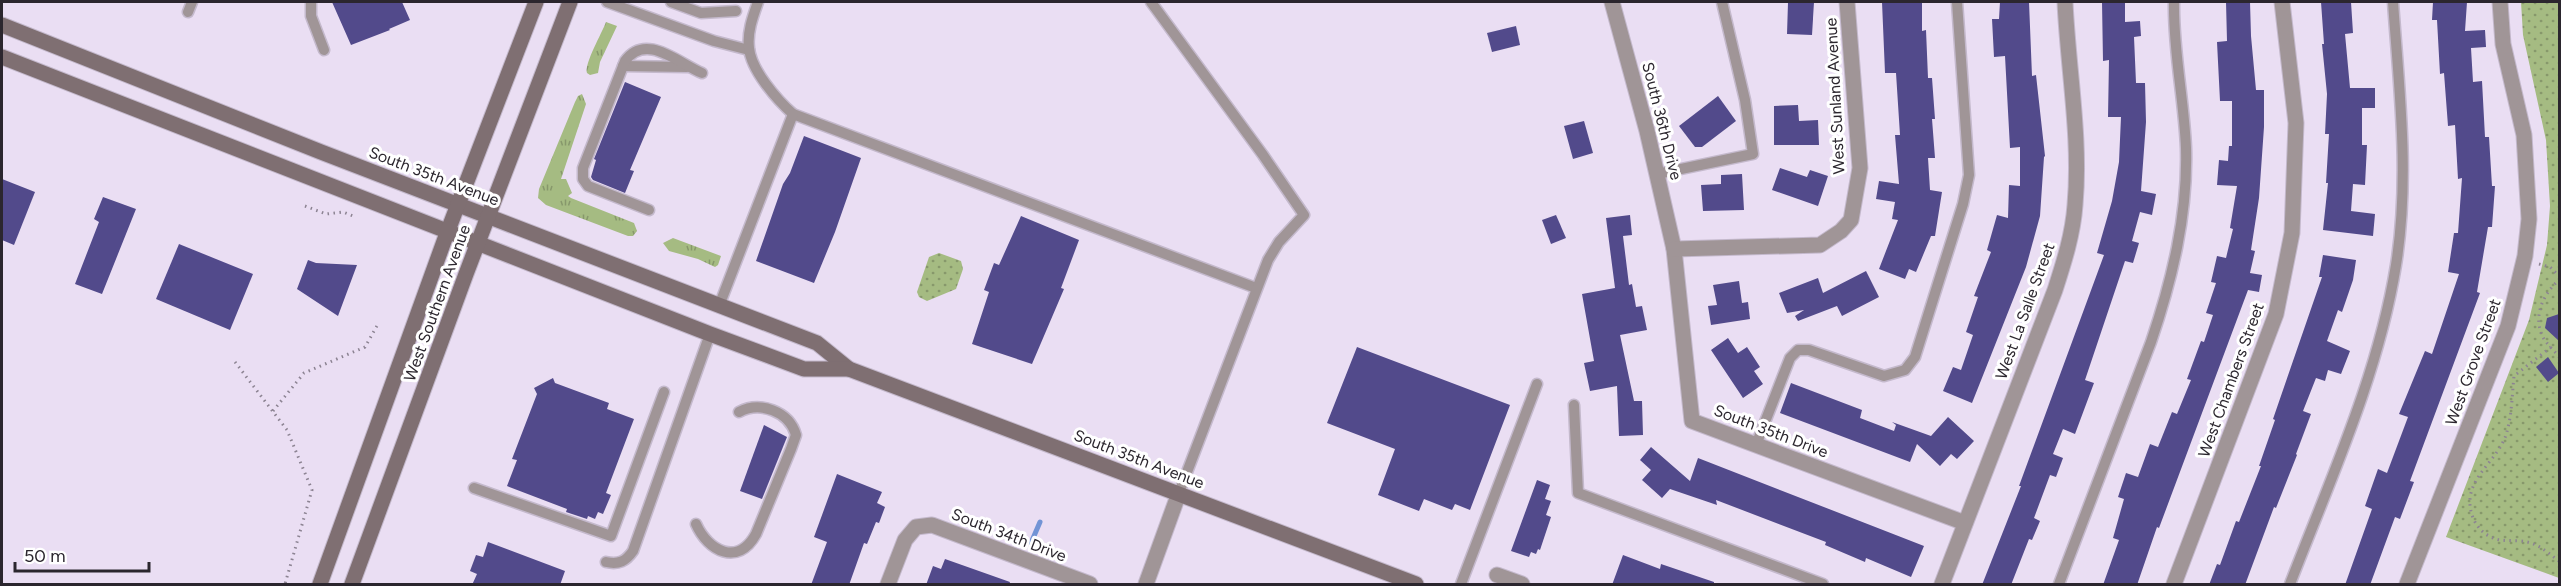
<svg xmlns="http://www.w3.org/2000/svg" width="2561" height="586" viewBox="0 0 2561 586" font-family="Figtree,sans-serif">
<style>
.grass{fill:url(#grass-tufts)}
.park{fill:url(#park-dots)}
.lines{fill:none;stroke-linecap:round;stroke-linejoin:round}
.stream{stroke:#7294d5;stroke-width:5}
.building{fill:#524a8b}
.lane-casing{stroke:#c4b9cc;stroke-width:13}
.street-casing{stroke:#c4b9cc;stroke-width:17}
.secondary-casing{stroke:#c4b9cc;stroke-width:17}
.path{stroke:#8c8392;stroke-width:3;stroke-dasharray:1.5 4.5;stroke-linecap:butt}
.lane{stroke:#a09597;stroke-width:10}
.street{stroke:#a09597;stroke-width:15}
.secondary{stroke:#7f6f72;stroke-width:15}
.labels{text-anchor:middle;dominant-baseline:central;stroke-width:6;stroke-linejoin:round;paint-order:stroke}
.street-label{font-size:16px;fill:#2b262e;stroke:#fff}
</style>
<defs>
<pattern id="grass-tufts" width="24" height="20" patternUnits="userSpaceOnUse" patternTransform="scale(1.5)"><rect width="24" height="20" fill="#a5bb82"/><path d="M3 7l-1-3M5 7V3M7 7l1-3M15 17l-1-3M17 17v-4M19 17l1-3" fill="none" stroke="#87986b"/></pattern>
<pattern id="park-dots" width="8" height="8" patternUnits="userSpaceOnUse" patternTransform="scale(1.5)"><rect width="8" height="8" fill="#a5bb82"/><path d="M2 2h.1M6 6h.1" fill="none" stroke="#87986b" stroke-width="1.8" stroke-linecap="round"/></pattern>
</defs>
<rect width="100%" height="100%" fill="#eadef3"/>
<g class="grass">
<path d="M606,22L617,26L600,62L598,73L590,75L587,73C584,64 602,33 606,22Z"/>
<path d="M582,94L586,104L561,179H566L572,193L568,196L571,198L634,223L637,231L633,236H628L546,205L538,198L539,189L575,102L578,96Z"/>
<path d="M673,238L721,256L718,265L715,267L698,259L669,251L663,243Z"/>
</g>
<g class="park">
<path d="M2521,2H2559V578L2446,537L2529,320L2547,245L2550,206L2546,140L2523,35Z"/>
<path d="M939,253L961,261L963,269L956,289L927,301L919,297L917,292L929,257Z"/>
</g>
<g class="lines">
<path class="stream" d="M1031,543L1040,522"/>
</g>
<g class="building">
<path d="M332,2H402L410,20L389,29L390,30L351,45Z"/>
<path d="M1788,2H1814L1812,35L1787,34Z"/>
<path d="M1882,2H1922V31L1926,30L1928,78H1932L1935,119H1932L1935,158H1928L1930,190L1942,192L1935,236H1931L1916,272L1909,269L1905,279L1879,269L1898,220L1892,219L1895,202L1876,199L1879,181L1899,184L1895,135H1900L1896,73H1885Z"/>
<path d="M2000,2H2029L2032,76L2036,75L2045,156L2044,157L2040,216L2026,267L1972,403L1943,391L1953,367L1961,370L1973,335L1966,332L1978,297L1974,296L1991,252L1987,250L1997,215L2008,218L2009,185L2020,186V147L2010,148L2005,56L1994,57L1992,19H1999Z"/>
<path d="M2102,2H2125V22L2140,21L2141,36L2134,37L2136,83H2145L2146,122L2141,191L2156,194L2152,215L2140,212L2132,241L2139,243L2133,263L2125,261L2085,380L2094,383L2075,434L2063,429L2053,454L2063,458L2056,477L2050,475L2034,518L2040,521L2032,540L2029,539L2011,585H1982L2021,486H2019L2104,255L2097,253L2112,201L2119,162L2121,117H2108L2109,60L2103,61Z"/>
<path d="M2226,2H2250L2251,36L2256,90H2264V127L2259,198L2251,250L2255,251L2250,273L2262,275L2259,292L2248,290L2159,528L2157,527L2137,585H2103L2119,540L2113,538L2124,499L2118,497L2126,473L2138,477L2150,444L2158,447L2172,412L2177,414L2191,380L2187,379L2201,341L2204,342L2213,315L2206,313L2216,283L2211,282L2217,256L2226,258L2233,229L2230,228L2237,186L2217,185L2219,160L2228,161L2229,146H2232V101H2220L2217,42L2227,41Z"/>
<path d="M2321,2H2351L2353,33L2345,34L2350,88H2375V108H2362V145H2367L2365,185L2353,184L2351,211L2375,214L2373,236L2323,230L2328,183H2326L2329,134H2325L2327,94L2322,44H2324Z"/>
<path d="M2433,2H2467L2465,31L2485,30L2486,47L2471,48L2473,82L2482,81L2485,137H2489L2492,186H2495L2492,227H2488L2477,292L2480,293L2410,481L2414,482L2400,519L2395,517L2370,585H2345L2372,509L2365,506L2378,469L2387,473L2408,417L2399,414L2425,351L2432,354L2459,274L2448,272L2454,233H2458L2462,178L2458,179L2455,125L2448,126L2444,73L2440,74L2437,20H2432Z"/>
<path d="M1516,26L1520,45L1492,52L1487,33Z"/>
<path d="M625,82L661,97L630,170L634,171L625,193L593,180L591,177L596,160L594,159Z"/>
<path d="M1718,96L1736,121L1702,147H1695L1679,126Z"/>
<path d="M1798,105L1799,121L1818,120L1819,145H1774V106Z"/>
<path d="M1584,121L1593,153L1573,159L1564,126Z"/>
<path d="M804,136L861,158L835,232L814,283L756,261L783,184L790,173Z"/>
<path d="M1780,168L1807,177L1810,170L1828,176L1818,206L1772,190Z"/>
<path d="M1742,174L1744,210L1703,211L1701,185L1721,184V175Z"/>
<path d="M2,179L35,192L14,245L2,240Z"/>
<path d="M103,197L136,209L102,294L75,284L99,222L94,219Z"/>
<path d="M1556,215L1566,238L1551,244L1542,220Z"/>
<path d="M1630,215L1632,235L1623,236L1629,285L1632,284L1636,307L1642,306L1647,330L1620,335L1634,401H1642L1643,435L1619,436L1617,386L1590,391L1584,363L1594,361L1582,294L1615,288L1606,218Z"/>
<path d="M1021,216L1079,240L1061,288L1064,289L1032,364L972,344L989,292L984,290L994,263L999,265Z"/>
<path d="M179,244L253,274L230,330L156,299Z"/>
<path d="M2323,255L2356,260L2353,280L2342,312L2338,310L2327,341L2350,351L2341,374L2328,370L2325,381L2316,378L2303,411L2311,414L2296,454L2297,455L2276,508L2274,507L2245,585H2209L2217,564L2220,565L2236,521L2239,522L2261,466H2259L2275,420L2273,419L2322,277H2319Z"/>
<path d="M308,260L316,263L357,265L338,316L297,289Z"/>
<path d="M1866,271L1879,297L1842,316L1837,306L1798,321L1795,316L1804,310L1787,313L1779,293L1818,278L1823,293Z"/>
<path d="M1739,281L1742,303L1748,302L1750,319L1711,325L1708,306L1717,305L1713,285Z"/>
<path d="M2559,314V341L2545,328L2547,318Z"/>
<path d="M1728,338L1738,353L1747,347L1760,367L1754,371L1763,384L1743,398L1711,350Z"/>
<path d="M1357,347L1510,405L1470,510L1455,504L1452,510L1424,499L1419,511L1378,495L1395,449L1327,423Z"/>
<path d="M2548,357L2559,373L2548,382L2536,367Z"/>
<path d="M553,378L555,383L609,403L607,409L634,419L606,493L611,495L603,514L598,512L595,519L588,516L587,519L566,512L567,509L507,486L517,460L512,459L537,394L534,388Z"/>
<path d="M1791,383L1862,410L1860,418L1894,431L1896,425L1892,422L1931,436L1948,417L1974,441L1957,459L1951,454L1940,466L1917,444L1910,462L1780,413Z"/>
<path d="M764,425L787,437L762,499L740,491Z"/>
<path d="M1651,447L1690,481L1698,458L1924,546L1911,577L1866,558L1865,562L1825,545L1826,542L1716,500L1717,505L1670,489L1662,498L1642,480L1651,470L1640,460Z"/>
<path d="M837,474L882,492L877,503L885,507L879,523L876,522L867,544L864,543L849,585H811L827,542L814,537Z"/>
<path d="M1537,480L1550,485L1545,499L1551,501L1546,515L1551,517L1540,550L1538,549L1536,554L1531,552L1529,557L1511,551Z"/>
<path d="M488,542L565,571L560,585H472L477,574L470,571L476,555L483,557Z"/>
<path d="M1623,555L1660,569L1661,564L1714,582V585H1612Z"/>
<path d="M945,559L1010,582L1009,585H926L933,566L941,569Z"/>
</g>
<g class="lines">
<defs>
<g id="lane">
<path d="M311,2V16L324,50"/>
<path d="M607,2L714,41L749,50"/>
<path d="M671,2L701,13L736,11"/>
<path d="M758,2C753,16 747,32 749,48C751,70 777,100 793,114L1256,288"/>
<path d="M1151,2L1263,155L1304,215L1279,242L1268,260L1179,493"/>
<path d="M188,12L192,2"/>
<path d="M623,66L687,67"/>
<path d="M1657,174L1753,154L1745,100L1722,2"/>
<path d="M649,210L588,186L583,179V168L625,61C646,32 678,63 702,73"/>
<path d="M719,306L793,114"/>
<path d="M1574,405L1578,493L1823,584"/>
<path d="M1756,445L1790,358L1798,350H1809L1884,376L1905,370L1915,357L1963,204L1969,175L1957,2"/>
<path d="M474,488L611,536L664,392"/>
<path d="M696,524C708,551 738,567 756,534L791,449L796,435C789,411 760,401 739,412"/>
<path d="M606,562C619,565 626,561 633,551L710,334"/>
<path d="M1461,584L1537,384"/>
<path d="M2059,584L2151,342C2172,280 2188,215 2186,148C2184,99 2173,51 2174,2"/>
<path d="M2290,584C2330,480 2378,376 2396,265C2410,177 2399,89 2393,2"/>
</g>
<g id="street">
<path d="M1612,2L1647,131L1674,249L1692,421L1965,523"/>
<path d="M1674,249L1820,245L1841,231L1851,220L1860,168L1847,2"/>
<path d="M1497,575L1522,584"/>
<path d="M888,584L905,540L916,527L932,525L1090,584"/>
<path d="M1146,584L1179,493"/>
<path d="M1942,584L2055,290C2064,262 2073,234 2075,205C2081,138 2068,69 2065,2"/>
<path d="M2174,584L2276,314L2292,233L2296,123L2282,2"/>
<path d="M2407,584L2508,326L2525,256L2529,219L2524,135L2503,44L2500,2"/>
</g>
<g id="secondary">
<path d="M2,25L321,152L817,343L849,369L1416,584"/>
<path d="M2,57L710,334L804,369H849"/>
<path d="M320,584L447,233L536,2"/>
<path d="M352,584L466,274L570,2"/>
</g>
</defs>
<use href="#lane" class="lane-casing"/>
<use href="#street" class="street-casing"/>
<use href="#secondary" class="secondary-casing"/>
<g class="path">
<path d="M305,206L326,214L343,212L353,216"/>
<path d="M2539,264L2550,267L2560,277"/>
<path d="M2560,279C2544,293 2533,314 2542,335C2545,343 2554,350 2560,358"/>
<path d="M2551,347L2514,376C2512,395 2512,416 2506,435C2496,464 2461,480 2472,515C2475,524 2481,532 2489,536C2499,542 2509,540 2520,541C2537,542 2547,552 2560,562"/>
<path d="M235,362L287,430L312,490L285,584"/>
<path d="M273,411L304,373L365,347L378,324"/>
</g>
<use href="#lane" class="lane"/>
<use href="#street" class="street"/>
<use href="#secondary" class="secondary"/>
</g>
<g class="labels">
<g class="street-label">
<text transform="translate(1835 96) rotate(-93)">West Sunland Avenue</text>
<text transform="translate(1662 121) rotate(76)">South 36th Drive</text>
<text transform="translate(434 176) rotate(21)">South 35th Avenue</text>
<text transform="translate(437 303) rotate(-70)">West Southern Avenue</text>
<text transform="translate(2025 311) rotate(-70)">West La Salle Street</text>
<text transform="translate(2473 362) rotate(-70)">West Grove Street</text>
<text transform="translate(2231 380) rotate(-70)">West Chambers Street</text>
<text transform="translate(1771 431) rotate(21)">South 35th Drive</text>
<text transform="translate(1139 459) rotate(21)">South 35th Avenue</text>
<text transform="translate(1009 535) rotate(21)">South 34th Drive</text>
</g>
</g>
<rect width="2561" height="586" fill="none" stroke="#2b262e" stroke-width="6"/>
<path d="M15 562v9h134v-9" fill="none" stroke="#2b262e" stroke-width="3"/>
<text x="24" y="562" font-size="18" fill="#2b262e" stroke="#ffffff" stroke-width="4.5" paint-order="stroke">50 m</text>
</svg>
